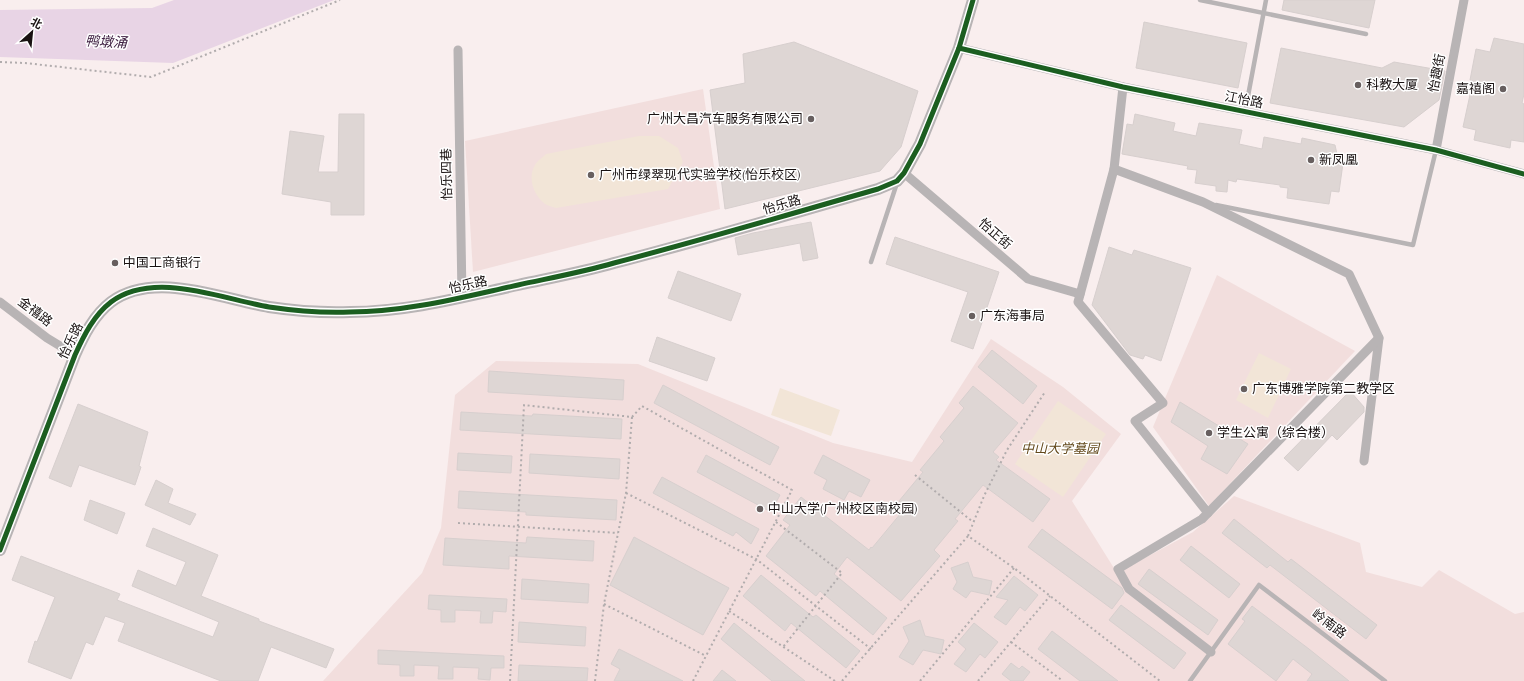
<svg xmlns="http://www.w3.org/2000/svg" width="1524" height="681" viewBox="0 0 1524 681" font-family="Spectral,'Noto Sans SC',serif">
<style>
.built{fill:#f2dedd}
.green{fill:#f2e5d7}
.water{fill:#e8d4e5}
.building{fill:#ded6d4;stroke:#d7cfce}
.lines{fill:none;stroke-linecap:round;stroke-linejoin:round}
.path{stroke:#b1acad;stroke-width:2;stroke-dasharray:2 3;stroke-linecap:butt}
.service{stroke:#b8b4b5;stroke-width:4.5}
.minor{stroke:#b8b4b5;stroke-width:9}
.tertiary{stroke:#b8b4b5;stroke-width:12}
.cycleway-casing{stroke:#fff;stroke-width:8}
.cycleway{stroke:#1b5e20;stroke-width:5}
.poi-dot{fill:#675f5f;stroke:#fff;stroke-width:1.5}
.labels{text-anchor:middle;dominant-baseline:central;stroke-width:3;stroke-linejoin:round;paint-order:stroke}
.street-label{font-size:13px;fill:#191212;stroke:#fff}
.poi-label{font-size:13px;fill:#191212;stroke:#fff;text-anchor:start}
.park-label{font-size:13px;font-style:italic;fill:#62481a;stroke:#fff}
.water-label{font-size:14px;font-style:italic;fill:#3f2042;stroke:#fff}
</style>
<rect width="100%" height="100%" fill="#f9eeee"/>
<g class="built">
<path d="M703,89L720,209L473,272L465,141Z"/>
<path d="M1217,275L1355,351L1209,506L1153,427Z"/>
<path d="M991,339L1063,387L1121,434L1072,501L1117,573L1193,532L1234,496L1360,543L1366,572L1422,587L1439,570L1515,614L1524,612V681H323L422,573L441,528L455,395L496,361L638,364L833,443L912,462Z"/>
</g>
<g class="green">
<path d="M639,136H659L678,148L683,162L668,189L556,208C553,207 549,206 547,205C534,197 527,178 535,165C537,161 542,158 546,154Z"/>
<path d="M1259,353L1291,369L1268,418L1236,400Z"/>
<path d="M780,388L840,410L831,436L771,415Z"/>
<path d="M1058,401L1106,434L1063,497L1015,464Z"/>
</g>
<path class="water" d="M174,0H334L173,63L0,57V10L152,8Z"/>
<g class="building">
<path d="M1284,0H1375L1369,28L1282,10Z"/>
<path d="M1144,22L1247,43L1238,88L1136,68Z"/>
<path d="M1494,38L1524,44V94L1522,103L1524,104V142L1511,140L1510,148L1474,140L1476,130L1463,127L1473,81L1470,80L1476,49L1490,52Z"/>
<path d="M794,42L918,91L901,147L880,171L725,209L710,90L745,83L743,54Z"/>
<path d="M1281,48L1382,68L1394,62L1445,71L1439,100L1404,127L1270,103Z"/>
<path d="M339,114H364V215H331V202L282,194L290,131L324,136L318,172H338Z"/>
<path d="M1135,114L1175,123L1173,131L1196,136L1199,123L1242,130L1239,144L1262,149L1264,137L1301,144L1302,138L1335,145L1337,154L1344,156L1339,192L1331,191L1329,204L1287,198L1288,188L1280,187V185L1237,179L1236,182L1228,180L1227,192L1216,191V186L1195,183L1197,170L1187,169L1188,166L1122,154L1127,124L1133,125Z"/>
<path d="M811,222L818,258L803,261L800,243L738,255L735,238L753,233Z"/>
<path d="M895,237L999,272L973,349L951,341L968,292L886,264Z"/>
<path d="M1109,247L1132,255L1134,250L1191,268L1161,361L1145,355L1143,359L1130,355L1092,305Z"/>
<path d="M678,271L741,294L731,321L668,298Z"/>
<path d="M657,337L715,358L707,381L649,361Z"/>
<path d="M992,350L1037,386L1023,404L978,367Z"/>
<path d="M489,371L624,380L623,400L488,392Z"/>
<path d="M663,385L779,447L770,465L654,403Z"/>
<path d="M973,386L1018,423L993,452L999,457L996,460L1050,499L1033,522L983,485L955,519L958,521L934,550L940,556L901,601L847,557L834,574L887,618L873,635L820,591L816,596L766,556L790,525L783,520L801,497L869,550L871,547L872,548L906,507L899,501L923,472L920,470L944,441L940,437L964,408L959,403Z"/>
<path d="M1350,391L1364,407V412L1337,440L1332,435L1298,471L1284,458Z"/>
<path d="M1180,402L1248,444L1227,474L1201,459L1208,446L1171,422Z"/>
<path d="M78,404L148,432L139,466L141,467L135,485L79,465L71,487L49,478Z"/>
<path d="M461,412L532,416L533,414L622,419L621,439L460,430Z"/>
<path d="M458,453L512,456L511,473L457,470Z"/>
<path d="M530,454L620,459L619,479L529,473Z"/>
<path d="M706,455L780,495L771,512L697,472Z"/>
<path d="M823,455L870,480L861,497L849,491L844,500L823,489L827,480L814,473Z"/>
<path d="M662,477L759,529L751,544L736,532L733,536L653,493Z"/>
<path d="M156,480L173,489L168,503L196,514L190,525L145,505Z"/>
<path d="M459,491L617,500L616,520L526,515V512L458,508Z"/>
<path d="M90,500L125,513L117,534L84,520Z"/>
<path d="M1234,519L1288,562L1291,559L1377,625L1366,639L1270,565L1267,568L1222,533Z"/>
<path d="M153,528L218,555L201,596L259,619V621L334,649L326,668L271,647L258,681H221L118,641L125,623L105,616L93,645L86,642L71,679L28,662L35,641L37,642L55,597L12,580L21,556L120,594L117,600L213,637L219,622L132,586L138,570L176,586L186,562L146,546Z"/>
<path d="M1042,529L1122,588L1124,593L1112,609L1028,547Z"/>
<path d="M527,537L594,541L593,561L509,556V569L443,565L445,538L526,543Z"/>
<path d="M634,537L729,588L703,635L610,585Z"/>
<path d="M1191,546L1240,584L1229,598L1180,560Z"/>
<path d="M968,562L973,577L992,581L989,595L971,591L966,598L953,589L957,582L951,568Z"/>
<path d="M1149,569L1218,620L1208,635L1138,584Z"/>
<path d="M761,575L813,617L816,615L860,651L846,668L791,623L785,631L743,596Z"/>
<path d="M1014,576L1038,595L1025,611L1020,607L1006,625L994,617L1008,600L996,597Z"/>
<path d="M522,579L589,584L588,603L521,599Z"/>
<path d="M429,595L507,599L506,612L493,611L492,623H480L481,611L455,610V622H441V610L428,609Z"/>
<path d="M1121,605L1186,653L1174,669L1109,620Z"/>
<path d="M1252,606L1309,649L1349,681H1307L1312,674L1293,659L1276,681L1250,661L1228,644L1245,621L1242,619Z"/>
<path d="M920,620L925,636L944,640L941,654L923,650L913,665L899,657L909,641L903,627Z"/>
<path d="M519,622L586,627L585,646L518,642Z"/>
<path d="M734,623L779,660L805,681H772L721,639Z"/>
<path d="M974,623L998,642L985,658L980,654L966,672L954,664L966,649L958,642Z"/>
<path d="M1052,631L1118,681H1080L1038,649Z"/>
<path d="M619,649L683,681H614L620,669L611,664Z"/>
<path d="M378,650L504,656V668H491L490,680L478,679L479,668L453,667V679H438L439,666L414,665V676H400V665L378,664Z"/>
<path d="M1011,663L1019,669L1022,666L1030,672L1023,681H1011L1002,674Z"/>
<path d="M519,665L588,668L587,681H518Z"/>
<path d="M722,670L736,681H713Z"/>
</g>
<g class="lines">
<g class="path">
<path d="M0,62L25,63L151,77L340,0"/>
<path d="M632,417L642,406L792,490L693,681"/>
<path d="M915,475L973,522"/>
<path d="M626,493L756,559L871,649"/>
<path d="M776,522L842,573L783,647"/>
<path d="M458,523L618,533"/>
<path d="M968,536L984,496L1007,450L1045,392"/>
<path d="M604,604L706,656"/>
<path d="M729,611L835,681"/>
<path d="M1011,642L1063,681"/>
<path d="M510,681L524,405L632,417L626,493L604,604L595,681"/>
<path d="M842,681L968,536L1014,568L1160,681"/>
<path d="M920,681L1014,568"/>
<path d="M978,681L1050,596"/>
</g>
<g class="service">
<path d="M1200,0L1366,34"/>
<path d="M1245,112L1266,0"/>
<path d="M1216,205L1413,245L1436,150"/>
<path d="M871,262L897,183"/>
<path d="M1190,681L1259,585L1385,681"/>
</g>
<g class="minor">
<path d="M959,48L1123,87L1436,150L1524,174"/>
<path d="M458,50L462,297"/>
<path d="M1123,87L1114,169L1203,202L1349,274L1379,338L1364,461"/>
<path d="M1436,150L1464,0"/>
<path d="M1114,169L1078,302L1163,403L1135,421L1208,513"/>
<path d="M904,173L1028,279L1080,294"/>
<path d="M0,302L47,338L75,355"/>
<path d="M1211,652L1129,589L1118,569L1202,519L1379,338"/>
</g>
<path class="tertiary" d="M0,550L75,355C84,335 94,315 111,302C154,270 222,299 269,307C296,311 323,313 350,312C407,312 463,297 518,285C550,278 583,272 614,263C703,240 790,214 878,189L897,181L904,173L920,144L959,48L973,0"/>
<defs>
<g id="cycleway">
<path d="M959,48L1123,87L1436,150L1524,174"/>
<path d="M0,550L75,355C84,335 94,315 111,302C154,270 222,299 269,307C296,311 323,313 350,312C407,312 463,297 518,285C550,278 583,272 614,263C703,240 790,214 878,189L897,181L904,173L920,144L959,48L973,0"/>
</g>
</defs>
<use href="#cycleway" class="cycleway-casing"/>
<use href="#cycleway" class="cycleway"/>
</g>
<g class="poi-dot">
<circle cx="1358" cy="85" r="4"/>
<circle cx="1503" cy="89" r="4"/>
<circle cx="811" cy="119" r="4"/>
<circle cx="1311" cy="160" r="4"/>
<circle cx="591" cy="175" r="4"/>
<circle cx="115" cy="263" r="4"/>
<circle cx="972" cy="316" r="4"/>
<circle cx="1244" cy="389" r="4"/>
<circle cx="1209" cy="433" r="4"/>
<circle cx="760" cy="509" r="4"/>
</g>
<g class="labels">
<g class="street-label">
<text transform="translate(1437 73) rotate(-79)">怡趣街</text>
<text transform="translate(1244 100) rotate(11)">江怡路</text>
<text transform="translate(447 174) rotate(-91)">怡乐四巷</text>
<text transform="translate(782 205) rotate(-16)">怡乐路</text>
<text transform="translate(995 234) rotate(41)">怡正街</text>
<text transform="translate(468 285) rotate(-12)">怡乐路</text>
<text transform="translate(35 312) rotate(37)">金禧路</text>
<text transform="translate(71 341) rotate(-64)">怡乐路</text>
<text transform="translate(1329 624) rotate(37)">岭南路</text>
</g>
<g class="poi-label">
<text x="1366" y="85">科教大厦</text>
<text x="1495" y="89" text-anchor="end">嘉禧阁</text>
<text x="803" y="119" text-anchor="end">广州大昌汽车服务有限公司</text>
<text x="1319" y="160">新凤凰</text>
<text x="599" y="175">广州市绿翠现代实验学校(怡乐校区)</text>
<text x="123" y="263">中国工商银行</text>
<text x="980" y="316">广东海事局</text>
<text x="1252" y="389">广东博雅学院第二教学区</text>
<text x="1217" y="433">学生公寓（综合楼）</text>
<text x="768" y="509">中山大学(广州校区南校园)</text>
</g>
<g class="park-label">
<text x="1060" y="449">中山大学墓园</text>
</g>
<g class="water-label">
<text transform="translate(106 42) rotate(3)">鸭墩涌</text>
</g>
</g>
<g transform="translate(32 32) rotate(27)" stroke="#ffffff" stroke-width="3" paint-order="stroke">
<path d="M0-3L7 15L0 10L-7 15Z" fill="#191212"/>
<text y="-6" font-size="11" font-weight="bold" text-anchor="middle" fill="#191212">北</text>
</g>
</svg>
